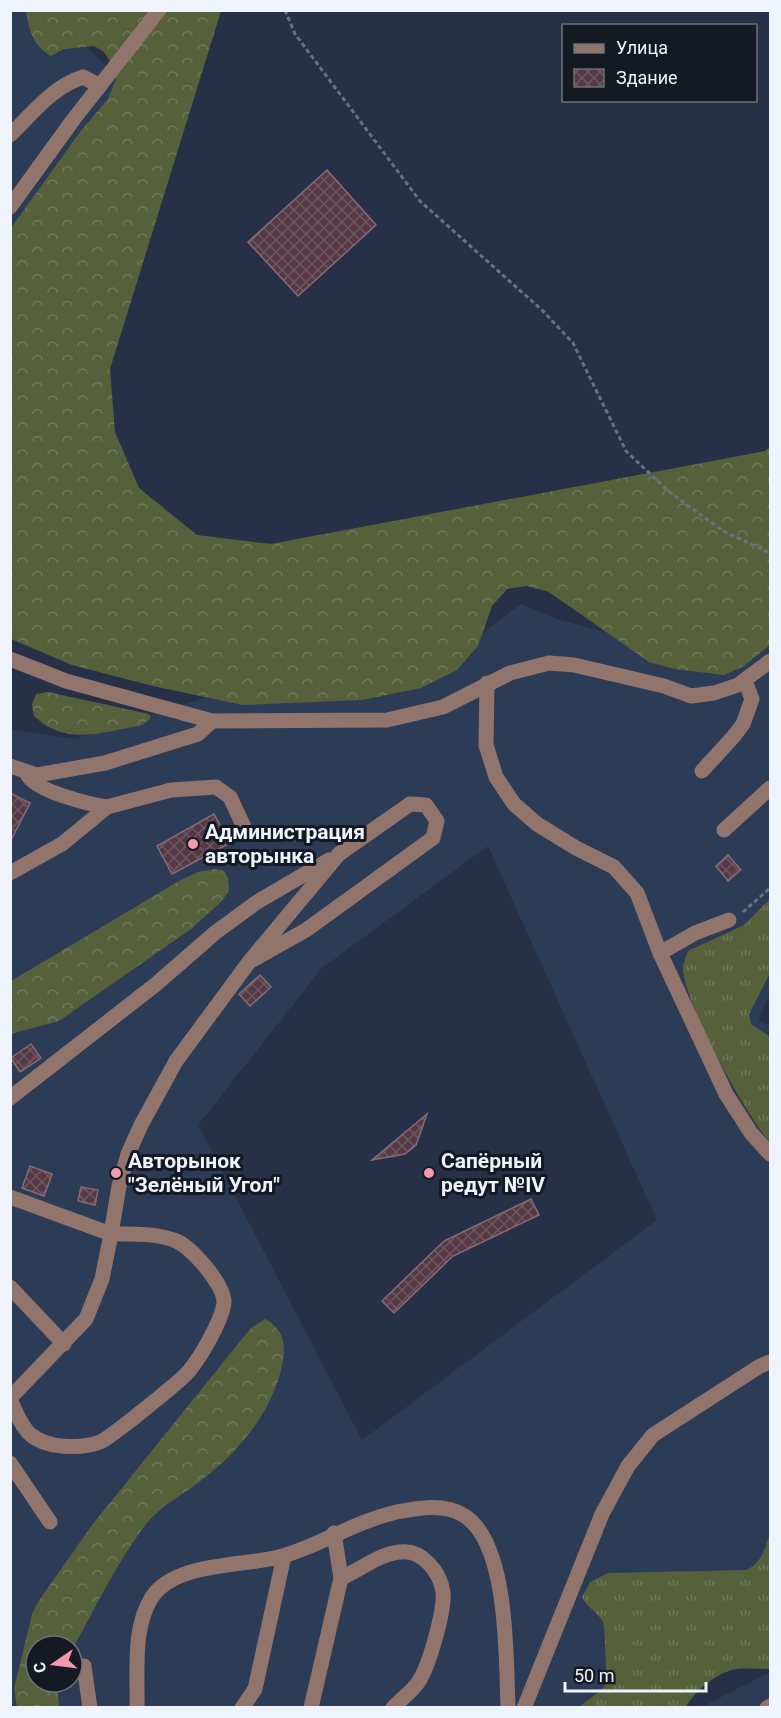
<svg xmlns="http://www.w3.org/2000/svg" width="781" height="1718" viewBox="0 0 781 1718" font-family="Roboto,sans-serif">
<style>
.built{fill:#2d3c56;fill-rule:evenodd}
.grass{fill:url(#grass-tufts)}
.forest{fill:url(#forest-crowns)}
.building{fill:url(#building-cross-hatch);stroke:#886a76;stroke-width:1.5}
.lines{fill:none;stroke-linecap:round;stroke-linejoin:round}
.path{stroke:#687182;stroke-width:3;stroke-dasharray:4.5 3;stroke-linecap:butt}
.minor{stroke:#91756c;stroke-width:15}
.poi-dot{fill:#f39aac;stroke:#141923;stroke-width:2}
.labels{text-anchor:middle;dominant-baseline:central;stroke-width:6;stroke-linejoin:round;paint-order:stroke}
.poi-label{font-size:21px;font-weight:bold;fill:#eff4fc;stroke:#141923;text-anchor:start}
</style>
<defs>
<pattern id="grass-tufts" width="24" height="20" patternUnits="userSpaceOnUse" patternTransform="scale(1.5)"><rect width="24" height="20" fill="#56613c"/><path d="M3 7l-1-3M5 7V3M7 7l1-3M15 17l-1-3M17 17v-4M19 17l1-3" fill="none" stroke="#6f7859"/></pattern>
<pattern id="forest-crowns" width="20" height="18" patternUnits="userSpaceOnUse" patternTransform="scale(1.5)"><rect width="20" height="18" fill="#56613c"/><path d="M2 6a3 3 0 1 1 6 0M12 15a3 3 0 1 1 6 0" fill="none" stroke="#6f7859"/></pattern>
<pattern id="building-cross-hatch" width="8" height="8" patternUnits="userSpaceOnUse" patternTransform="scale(1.5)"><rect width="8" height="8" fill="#553a45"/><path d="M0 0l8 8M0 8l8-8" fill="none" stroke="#6e5761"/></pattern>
</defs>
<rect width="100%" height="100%" fill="#263147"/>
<g class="built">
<path d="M11,11H51L159,119L11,303Z"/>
<path d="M521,604L557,619L652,645L770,622V994L758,1020L770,1026V1556L756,1565L628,1707H11L10,729L74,739L227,691L447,660ZM488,846L657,1220L362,1440L198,1125L322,968ZM36,1646H72V1682H36Z"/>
<path d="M770,1672V1707H702Z"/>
</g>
<g class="grass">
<path d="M770,899V973L749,1014L751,1024L770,1037V1142C745,1114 685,1005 683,969C683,963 686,957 688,951L744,925Z"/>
<path d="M770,1533V1669C760,1669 748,1668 737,1669C719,1671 694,1691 686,1707H579L599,1692L607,1683C606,1672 605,1626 603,1622C598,1612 587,1608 582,1597L590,1582L608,1573L747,1570C762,1562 765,1549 770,1533Z"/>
</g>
<g class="forest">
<path d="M26,11H221L110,369L115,432L139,488L197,535L271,544L765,451L770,447V645L744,666L724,675L674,669L649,662L549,592L527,586L507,589L492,606L478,646L457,670L421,688L362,700L243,705L153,686L72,665L11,639V228L80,132L108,99L116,79L114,66L103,51L94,46L64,49L51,56C33,46 29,30 26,11Z"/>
<path d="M48,692L149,714L151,717C145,727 132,727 122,729C89,736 60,741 34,716L32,704L36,694Z"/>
<path d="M215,869L224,871L228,878L229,891L221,902L191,929L59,1021L11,1034V981L179,881L198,872Z"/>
<path d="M265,1319C282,1328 286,1342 283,1361C274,1409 241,1450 203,1479C184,1494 162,1505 146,1524C117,1562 95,1608 72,1650V1646H36V1682H57L59,1707H17L14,1689L32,1614L38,1602L92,1525L250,1329Z"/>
</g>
<g class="building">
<path d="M327,170L376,225L298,296L248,242Z"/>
<path d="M10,793L30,803L10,842Z"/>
<path d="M214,814L230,843L172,874L157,846Z"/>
<path d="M728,855L741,870L728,881L716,866Z"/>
<path d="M260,975L271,987L250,1006L239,994Z"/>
<path d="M31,1044L41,1058L20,1072L11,1058Z"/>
<path d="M427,1114L416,1145L405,1154L372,1160Z"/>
<path d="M30,1166L52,1174L44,1196L22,1188Z"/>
<path d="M81,1187L98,1190L95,1205L78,1201Z"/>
<path d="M531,1199L539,1215L453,1256L394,1313L382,1301L444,1241Z"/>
</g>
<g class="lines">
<g class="path">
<path d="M285,10L295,34L420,201L542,310L573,343L626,451L668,491L723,531L770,553"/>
<path d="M743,912L770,888"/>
</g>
<g class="minor">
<path d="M10,135C33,113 52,87 83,77L100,86"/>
<path d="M10,207L73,120L159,10"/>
<path d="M10,659L66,681L212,721L387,720L443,707L510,673L549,663L574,665L664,686L691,696L714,693L738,685L770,661"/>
<path d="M487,683L486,745L496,777L514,804L537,824L576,848L614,867L637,893L660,953L726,1094L751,1133L770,1154"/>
<path d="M10,766L37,775L105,763L198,734L212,721"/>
<path d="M702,771L734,736L743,724L752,699L745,681"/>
<path d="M27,774C34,791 89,804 107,807"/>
<path d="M724,830L770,788"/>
<path d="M10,873L62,844L107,807L171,790L216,787L230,797L244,827"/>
<path d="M660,953L695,933L729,920"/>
<path d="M10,1098L155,985L216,932L257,902L329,860"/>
<path d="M10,1197L111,1234L119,1186L128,1154L141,1125L176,1061L249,962L306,930L433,838L437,821L426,805L410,804L339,854L249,962"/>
<path d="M10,1287L64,1344"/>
<path d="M10,1398L86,1319L102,1279L111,1234C132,1234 154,1233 174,1240C190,1245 224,1284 224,1302C223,1319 200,1358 189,1371C183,1379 109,1439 100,1442C82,1449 46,1449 30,1434C21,1426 15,1410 10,1399"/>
<path d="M10,1463L50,1522"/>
<path d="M341,1578C361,1570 378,1554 400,1552C422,1549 440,1572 443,1592C445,1610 429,1666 419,1681C413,1691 401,1699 393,1708"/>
<path d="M84,1666L90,1708"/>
<path d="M137,1708C138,1672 132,1628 152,1597C176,1561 245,1567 283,1556C321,1545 356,1521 397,1512C418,1508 444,1503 463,1515C509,1541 506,1660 508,1708"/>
<path d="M242,1708L255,1689L284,1556"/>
<path d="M311,1708L341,1578L334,1533"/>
<path d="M524,1708L602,1514L628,1466L653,1435L760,1366L770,1362"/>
<path d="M767,1708L770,1706"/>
</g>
</g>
<g class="poi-dot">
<circle cx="193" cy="844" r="6"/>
<circle cx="116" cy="1173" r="6"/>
<circle cx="429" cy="1173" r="6"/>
</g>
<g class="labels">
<g class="poi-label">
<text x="205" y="832">Администрация<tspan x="205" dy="24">авторынка</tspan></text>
<text x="128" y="1161">Авторынок<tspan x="128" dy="24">"Зелёный Угол"</tspan></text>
<text x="441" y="1161">Сапёрный<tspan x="441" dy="24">редут №IV</tspan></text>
</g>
</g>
<rect width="781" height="1718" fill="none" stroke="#eff4fc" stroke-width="24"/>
<rect x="562" y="24" width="195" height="78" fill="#141923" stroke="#6c717a" stroke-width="1.5"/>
<rect x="574" y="44" width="30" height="9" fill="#91756c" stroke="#6c717a" stroke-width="1.5"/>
<text x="616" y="54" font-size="18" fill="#eff4fc">Улица</text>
<rect x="574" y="69" width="30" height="18" fill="url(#building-cross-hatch)" stroke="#6c717a" stroke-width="1.5"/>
<text x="616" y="84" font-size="18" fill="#eff4fc">Здание</text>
<g transform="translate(54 1664) rotate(256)"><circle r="28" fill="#141923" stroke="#6c717a" stroke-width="1.5"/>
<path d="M0-4.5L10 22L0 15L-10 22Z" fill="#f39aac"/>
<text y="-9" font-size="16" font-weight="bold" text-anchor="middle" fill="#eff4fc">С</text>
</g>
<path d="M565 1682v9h141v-9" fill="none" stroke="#eff4fc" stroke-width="3"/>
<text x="574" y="1682" font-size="18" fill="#eff4fc" stroke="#141923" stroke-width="4.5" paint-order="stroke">50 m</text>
</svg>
